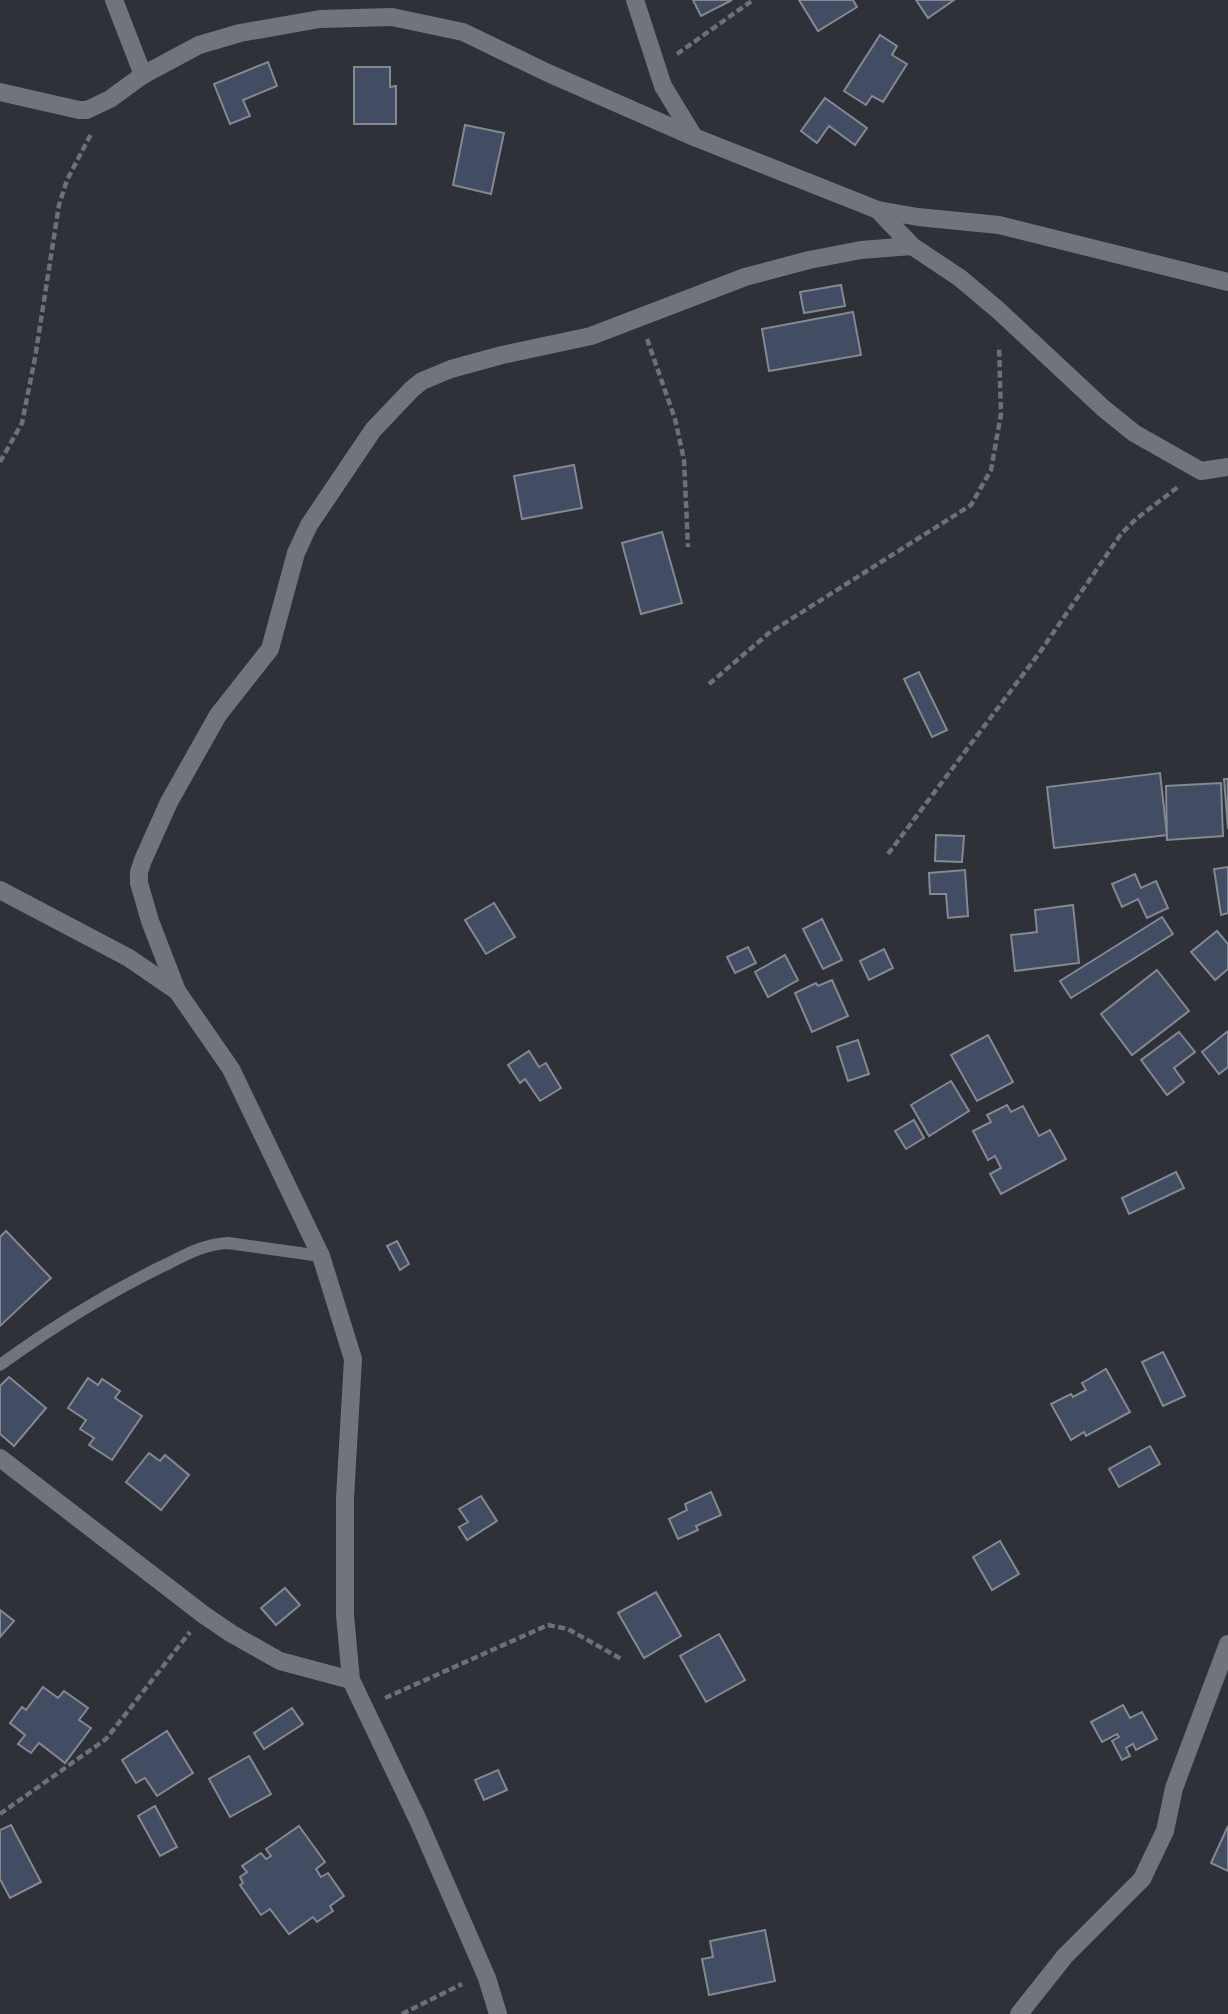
<svg xmlns="http://www.w3.org/2000/svg" width="1228" height="2014" viewBox="0 0 1228 2014" font-family="'Exo 2',sans-serif">
<style>
.building{fill:#424d64;stroke:#84888f;stroke-width:2}
.lines{fill:none;stroke-linecap:round;stroke-linejoin:round}
.path{stroke:#6e7076;stroke-width:4.5;stroke-dasharray:7 3.5;stroke-linecap:butt}
.service{stroke:#70747b;stroke-width:12}
.minor{stroke:#70747b;stroke-width:18}
</style>
<rect width="100%" height="100%" fill="#2e3138"/>
<g class="building">
<path d="M693,0H732L701,16Z"/>
<path d="M799,0H853L857,7L818,31Z"/>
<path d="M916,0H954L928,18Z"/>
<path d="M880,35L897,46L892,55L907,64L883,102L872,96L866,105L844,91Z"/>
<path d="M268,62L277,86L243,100L250,116L230,124L214,84Z"/>
<path d="M354,67H390V87L396,86V124H354Z"/>
<path d="M825,98L867,128L855,145L829,126L817,143L801,131Z"/>
<path d="M465,125L504,133L491,194L453,185Z"/>
<path d="M841,285L845,306L804,313L800,292Z"/>
<path d="M853,312L861,355L769,371L762,329Z"/>
<path d="M574,465L582,508L522,519L514,476Z"/>
<path d="M662,532L682,603L641,614L622,543Z"/>
<path d="M919,672L947,730L932,737L904,679Z"/>
<path d="M1160,773L1167,835L1054,848L1047,787Z"/>
<path d="M1224,779H1228V829Z"/>
<path d="M1221,783L1223,836L1167,840L1166,786Z"/>
<path d="M936,835L964,836L962,862L935,861Z"/>
<path d="M1228,867V913L1221,915L1214,869Z"/>
<path d="M965,870L968,916L948,918L946,894H930L929,873Z"/>
<path d="M1135,874L1141,888L1156,881L1168,908L1147,918L1138,899L1122,907L1112,884Z"/>
<path d="M494,903L515,937L486,954L465,920Z"/>
<path d="M1073,905L1079,963L1015,971L1011,935L1037,932L1035,910Z"/>
<path d="M1162,917L1173,934L1071,998L1060,981Z"/>
<path d="M822,919L842,960L823,969L803,929Z"/>
<path d="M1217,931L1228,944V969L1215,980L1191,952Z"/>
<path d="M748,947L756,963L735,973L727,957Z"/>
<path d="M884,949L893,968L869,980L860,961Z"/>
<path d="M785,955L798,980L768,997L755,972Z"/>
<path d="M1157,970L1189,1011L1132,1055L1101,1014Z"/>
<path d="M832,980L848,1016L812,1032L795,993L816,983L818,986Z"/>
<path d="M1228,1031V1067L1219,1074L1202,1052Z"/>
<path d="M1179,1032L1195,1052L1174,1068L1184,1082L1167,1095L1141,1060Z"/>
<path d="M988,1035L1013,1082L977,1101L951,1055Z"/>
<path d="M858,1040L869,1074L848,1081L837,1047Z"/>
<path d="M529,1051L539,1067L546,1063L561,1088L540,1101L525,1079L520,1083L508,1065Z"/>
<path d="M951,1081L969,1111L929,1136L911,1105Z"/>
<path d="M1007,1105L1011,1112L1023,1106L1039,1136L1050,1130L1066,1159L1001,1194L990,1174L1001,1168L995,1156L988,1160L973,1131L991,1122L987,1115Z"/>
<path d="M914,1120L924,1138L906,1149L895,1131Z"/>
<path d="M1176,1172L1184,1188L1129,1214L1122,1198Z"/>
<path d="M6,1231L51,1278L0,1326V1237Z"/>
<path d="M397,1241L409,1264L400,1270L387,1246Z"/>
<path d="M1163,1352L1185,1396L1163,1406L1142,1362Z"/>
<path d="M1106,1369L1130,1412L1086,1436L1084,1432L1071,1440L1051,1404L1071,1394L1073,1397L1086,1390L1082,1383Z"/>
<path d="M9,1377L46,1408L14,1446L0,1434V1386Z"/>
<path d="M88,1378L98,1385L102,1379L120,1391L115,1398L142,1416L112,1460L89,1445L94,1438L80,1429L86,1420L68,1408Z"/>
<path d="M1150,1446L1160,1464L1119,1487L1109,1469Z"/>
<path d="M149,1453L160,1461L165,1455L189,1475L161,1510L126,1482Z"/>
<path d="M711,1492L721,1515L696,1526L698,1530L678,1539L669,1519L687,1510L685,1504Z"/>
<path d="M481,1496L497,1521L467,1540L459,1527L468,1522L459,1509Z"/>
<path d="M1000,1541L1019,1574L992,1590L973,1557Z"/>
<path d="M285,1588L300,1605L276,1625L261,1608Z"/>
<path d="M656,1592L681,1636L644,1658L618,1613Z"/>
<path d="M0,1610L14,1621L0,1637Z"/>
<path d="M719,1634L745,1680L706,1702L680,1656Z"/>
<path d="M43,1687L58,1698L64,1691L88,1708L79,1720L91,1728L65,1763L39,1743L31,1753L18,1744L25,1735L10,1723L22,1707L26,1710Z"/>
<path d="M1123,1705L1130,1718L1142,1712L1157,1739L1136,1750L1133,1744L1126,1748L1130,1756L1122,1760L1112,1741L1119,1737L1117,1734L1102,1742L1091,1722Z"/>
<path d="M292,1708L303,1724L264,1749L254,1733Z"/>
<path d="M167,1731L193,1773L157,1796L145,1778L136,1783L122,1760Z"/>
<path d="M249,1756L271,1794L230,1817L209,1779Z"/>
<path d="M498,1770L507,1790L484,1800L475,1780Z"/>
<path d="M155,1806L177,1847L160,1856L138,1816Z"/>
<path d="M11,1825L41,1882L10,1898L0,1879V1830Z"/>
<path d="M299,1826L325,1862L316,1869L321,1877L328,1873L344,1896L330,1906L333,1911L317,1922L313,1917L289,1934L270,1909L261,1915L240,1885L243,1883L240,1877L247,1872L242,1866L261,1853L266,1859L271,1856L266,1849Z"/>
<path d="M1228,1826V1871L1211,1863Z"/>
<path d="M765,1930L775,1981L709,1995L702,1959L713,1957L710,1941Z"/>
</g>
<g class="lines">
<g class="path">
<path d="M677,54L753,0"/>
<path d="M647,339L675,419L684,460L688,547"/>
<path d="M0,462L22,423L35,358L59,205L67,180L91,134"/>
<path d="M709,684L769,633L971,505L991,470L1001,414L999,346"/>
<path d="M888,854L1040,652L1121,534L1136,519L1178,487"/>
<path d="M385,1698L548,1625L568,1629L623,1660"/>
<path d="M0,1814L106,1739L190,1632"/>
<path d="M402,2014L462,1984"/>
</g>
<path class="service" d="M0,1365C52,1327 109,1292 167,1264C187,1254 205,1244 228,1243L321,1256"/>
<g class="minor">
<path d="M114,0L143,75"/>
<path d="M635,0L663,86L694,137"/>
<path d="M0,92L79,110H87L110,99L143,75L199,45L240,33L320,19L392,17L463,32L548,73L694,137L878,210L918,217L999,225L1228,282"/>
<path d="M878,210L912,246L960,278L998,310L1103,408L1134,433L1201,471L1228,467"/>
<path d="M0,890L129,958L177,991L231,1069L321,1256L353,1359L345,1498V1615L351,1680L418,1820L487,1978L498,2014"/>
<path d="M177,991L150,921L139,883V872L143,860L169,802L218,715L270,649L296,553L309,525L373,430L412,389L422,381L451,369L502,355L591,336L745,277L809,260L861,250L912,246"/>
<path d="M0,1458L204,1615L232,1634L280,1661L351,1680"/>
<path d="M1019,2014L1065,1956L1142,1879L1165,1831L1174,1788L1228,1644"/>
</g>
</g>
</svg>
